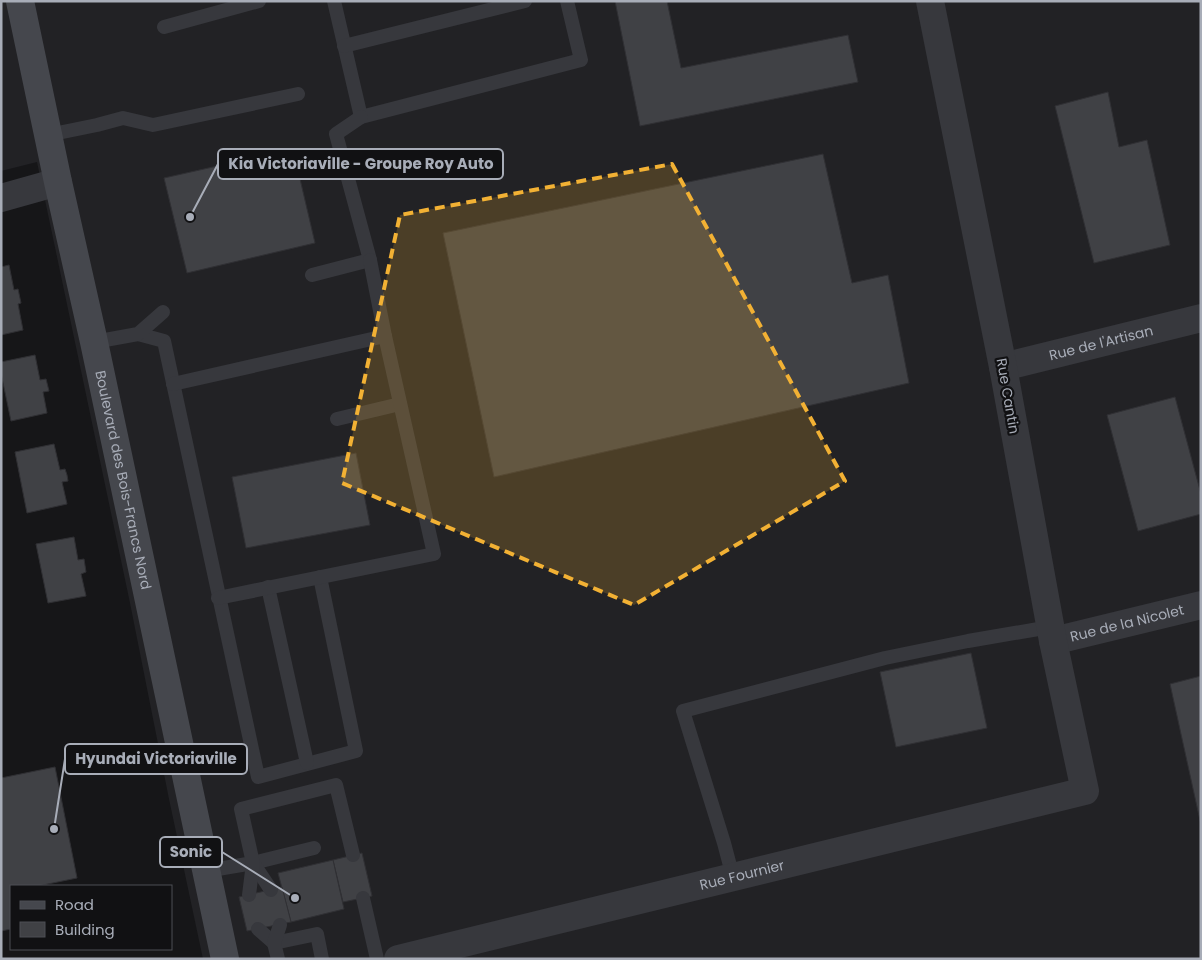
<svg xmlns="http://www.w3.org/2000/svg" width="1202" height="960" viewBox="0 0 1202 960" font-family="Poppins,sans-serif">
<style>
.built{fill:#222225}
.building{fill:#404145;stroke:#303034}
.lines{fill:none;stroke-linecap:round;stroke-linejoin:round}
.lane{stroke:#37383d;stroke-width:14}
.street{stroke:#37383d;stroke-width:28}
.secondary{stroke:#45474d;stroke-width:28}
.marked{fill:#f2b134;fill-opacity:0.2;stroke:#f2b134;stroke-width:4;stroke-dasharray:10 6;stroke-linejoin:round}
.labels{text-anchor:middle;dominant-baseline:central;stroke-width:4.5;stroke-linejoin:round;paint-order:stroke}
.street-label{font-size:14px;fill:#a8adb8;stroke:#111113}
.leader{fill:none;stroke:#a8adb8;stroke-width:2}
.callout-dot{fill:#a8adb8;stroke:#111113;stroke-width:2}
.callout{fill:#111113;stroke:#a8adb8;stroke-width:2}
.callout-label{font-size:15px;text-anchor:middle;font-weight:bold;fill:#a8adb8}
</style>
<rect width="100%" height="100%" fill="#161618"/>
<path class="built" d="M1,1H1201V959H203L169,799L130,603L37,162L1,171Z"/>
<g class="building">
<path d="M615,1H667L681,68L848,35L858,82L640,126Z"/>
<path d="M1108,92L1119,147L1147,140L1170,245L1094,263L1055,106Z"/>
<path d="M293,149L315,243L187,273L164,178Z"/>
<path d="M823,154L852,283L888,275L909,383L494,477L443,233Z"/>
<path d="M9,265L14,290L18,289L21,303L18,304L23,330L1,335V267Z"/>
<path d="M35,355L40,380L46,379L49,391L43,392L47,413L11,421L1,373V362Z"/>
<path d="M1175,397L1201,494V514L1138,531L1107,415Z"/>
<path d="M54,444L60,470L65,469L67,475L68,481L62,482L67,504L27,513L15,452Z"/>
<path d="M356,453L370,525L246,548L232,477Z"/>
<path d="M74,537L78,560L84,559L86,572L81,574L86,596L48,603L36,544Z"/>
<path d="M971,653L987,728L896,747L880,672Z"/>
<path d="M1201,676V825L1170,684Z"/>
<path d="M55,767L77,878L38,886H11V929L1,931V778Z"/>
<path d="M362,853L372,896L343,902L333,860Z"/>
<path d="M333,860L344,909L291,922L278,873Z"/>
<path d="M282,887L291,922L247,931L239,897Z"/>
</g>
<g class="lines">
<g class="lane">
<path d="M334,1L361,117L581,60L567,1"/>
<path d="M164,27L259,1"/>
<path d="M344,46L525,1"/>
<path d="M48,135L97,125L123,118L153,125L298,94"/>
<path d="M312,275L370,260L336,134L361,117"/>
<path d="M138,334L164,341L258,777L356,751L320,577"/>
<path d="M94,342L138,334L163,312"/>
<path d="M173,384L385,336"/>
<path d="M337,419L400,404"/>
<path d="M268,587L307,763"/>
<path d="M218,598L434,554L385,336L370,260"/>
<path d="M253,863L314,848"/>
<path d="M206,871L253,863L271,890"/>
<path d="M733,877L724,843L683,711L885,658L968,641L1050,627"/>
<path d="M249,895L253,863L241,809L336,785L353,855"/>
<path d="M363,898L377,959"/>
<path d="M258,929L274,943L317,934L322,959"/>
<path d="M278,959L274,943L280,925"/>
</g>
<g class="street">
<path d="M1,198L58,182"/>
<path id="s1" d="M1003,367L1201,318"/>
<path id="s2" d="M1053,641L1201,605"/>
<path id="s3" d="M398,959L1085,791L1053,641L1003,367L930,1"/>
</g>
<path class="secondary" id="s4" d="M20,1L58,182L94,342L225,959"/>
</g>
<path class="marked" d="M672,164L845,481L634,605L342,483L400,215Z"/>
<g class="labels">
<g class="street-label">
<text stroke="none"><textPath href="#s1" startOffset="101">Rue de l'Artisan</textPath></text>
<text transform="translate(1008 396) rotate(80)">Rue Cantin</text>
<text stroke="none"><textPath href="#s4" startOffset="490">Boulevard des Bois-Francs Nord</textPath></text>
<text stroke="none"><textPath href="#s2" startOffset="76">Rue de la Nicolet</textPath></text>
<text stroke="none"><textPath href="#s3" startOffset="354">Rue Fournier</textPath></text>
</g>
</g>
<path class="leader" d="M190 217L218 164M54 829L65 759M295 898L222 852"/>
<g class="callout-dot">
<circle cx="190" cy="217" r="5"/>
<circle cx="54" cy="829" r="5"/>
<circle cx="295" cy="898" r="5"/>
</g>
<g class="callout">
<rect x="218" y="149" width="285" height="30" rx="5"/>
<rect x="65" y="744" width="182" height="30" rx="5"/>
<rect x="160" y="837" width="62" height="30" rx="5"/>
</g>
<g class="callout-label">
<text x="361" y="169">Kia Victoriaville - Groupe Roy Auto</text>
<text x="156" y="764">Hyundai Victoriaville</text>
<text x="191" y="857">Sonic</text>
</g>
<rect width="1202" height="960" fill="none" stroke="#a8adb8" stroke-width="5"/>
<rect x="10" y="885" width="162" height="65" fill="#111113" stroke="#4d4f55"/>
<rect x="20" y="901" width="25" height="8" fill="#45474d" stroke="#4d4f55"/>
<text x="55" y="910" font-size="15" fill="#a8adb8">Road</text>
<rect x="20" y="922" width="25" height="15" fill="#404145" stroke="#4d4f55"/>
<text x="55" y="935" font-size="15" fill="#a8adb8">Building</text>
</svg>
